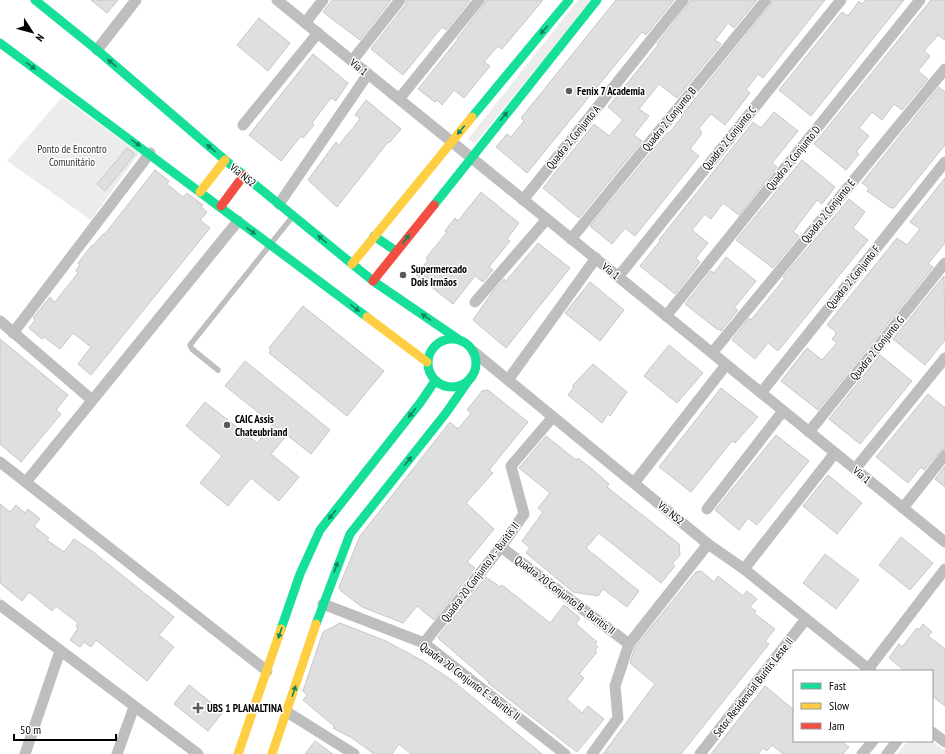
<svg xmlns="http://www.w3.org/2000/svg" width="945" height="754" viewBox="0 0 945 754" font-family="'PT Sans Narrow',sans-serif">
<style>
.green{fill:#ececec}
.building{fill:#dfdfdf;stroke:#c7c7c7}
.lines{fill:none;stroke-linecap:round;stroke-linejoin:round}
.lane{stroke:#bebebe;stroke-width:5.5}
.street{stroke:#bebebe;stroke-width:11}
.fast{stroke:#16e098;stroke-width:9}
.slow{stroke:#ffcf43;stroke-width:9}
.jam{stroke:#f24e42;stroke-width:9}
.oneway{fill:#0d865b}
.poi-dot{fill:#595959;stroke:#fff;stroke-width:1.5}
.labels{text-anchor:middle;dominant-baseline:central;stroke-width:3;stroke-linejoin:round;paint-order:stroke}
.street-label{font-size:11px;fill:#000;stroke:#fff}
.poi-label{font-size:11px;font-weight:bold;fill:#000;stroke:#fff;text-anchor:start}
.park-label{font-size:11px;fill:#333;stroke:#fff}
</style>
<rect width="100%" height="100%" fill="#fff"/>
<g class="green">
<path d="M578,0H592L475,143L468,139Z"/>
<path d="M62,97L139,153L91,220L7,161Z"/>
<path d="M908,741H932L945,751V754H897Z"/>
</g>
<g class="building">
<path d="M91,0H118L107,13Z"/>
<path d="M332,0H391L360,40L323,12Z"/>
<path d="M407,0H470L446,30L442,27L403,75L371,49L406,4Z"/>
<path d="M486,0H543L502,49L498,46L484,62L490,66L464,98L454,90L442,105L437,100L435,102L418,89L458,39H457L484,4Z"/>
<path d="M616,0H674L646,35L642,32L527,173L496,147L507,134L511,137L524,121L521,118Z"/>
<path d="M690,0H757L734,28L728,23L715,40L721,44L677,98L659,84L639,109L649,116L634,135L642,141L579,218L543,188L594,124L609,136L623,120L608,107L658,45L657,44L688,4Z"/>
<path d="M773,0H825L763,78L758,74L746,90L750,93L725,125L711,114L699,128L702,133L690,149L699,156L635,236L625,228L612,244L590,226L668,132L669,133L682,117L681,116L771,4Z"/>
<path d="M866,0H904L811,116L779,90L842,12L848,16L859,1L862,4Z"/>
<path d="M931,0H945V40L938,35L924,51L930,56L918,71L928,79L902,110L894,104L882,120L872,112L859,128L869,136L856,152L859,154L846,170L814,144Z"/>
<path d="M259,18L290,43L268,71L237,45Z"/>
<path d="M313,54L348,83L336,101L331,98L312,123L314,125L303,138L301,136L281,161L249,135Z"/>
<path d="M939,87L945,92V145L894,208H891L867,191L869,188L862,183Z"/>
<path d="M366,100L401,129L389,143L388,142L337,207L308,180L336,142L339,145L357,123L360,118L355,115Z"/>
<path d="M774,112L798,131L772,163L777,167L739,215L723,203L711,219L705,214L692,230L708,243L696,258L700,262L675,294L640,266L660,241L659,240L753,122L761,128Z"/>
<path d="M127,148L135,154L105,191L97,184Z"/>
<path d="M802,160L835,187L822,204L817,200L793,232L799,236L773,268L736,240Z"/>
<path d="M155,170L169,181L167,184L183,197L187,193L203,205L201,207L207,212L200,220L210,228L91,375L78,364L91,347L73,333L60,349L44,337L42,339L29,328L35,320L33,318L50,297L55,302L78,273L76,270L80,265L78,263L92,245L93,246L103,234L104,235Z"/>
<path d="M945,178V243L928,264L933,267L818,410L781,381L807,348L822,360L837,343L832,339L836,334L835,331L827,325L897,238L907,245L920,229L910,222Z"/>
<path d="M481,192L519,223L507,239L510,241L489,267L493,270L483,282L475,276L453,304L416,275L428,260L426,258L447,232L445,231L455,218L458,221Z"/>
<path d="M849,199L865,212L853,228L868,240L778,351L768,343L755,359L732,340L749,318L751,320L785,278L783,277Z"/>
<path d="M538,243L570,268L506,348L473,320L493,291L504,279L506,281Z"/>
<path d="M726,257L756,281L734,308L738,310L721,331L719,329L718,330L685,304L711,271L714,273Z"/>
<path d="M944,276L945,340L925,365L893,339Z"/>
<path d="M590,282L624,310L600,341L565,313Z"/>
<path d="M303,306L384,371L347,416L269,353L271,350L269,348Z"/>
<path d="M0,339L68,395L56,410L61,414L21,462L0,444Z"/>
<path d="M669,345L703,373L677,403L644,376Z"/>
<path d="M880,355L912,381L860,444L829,419Z"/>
<path d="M245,361L330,430L311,454L287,435L271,454L299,477L279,501L251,478L228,506L200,483L222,456L186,426L205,402L257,443L273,424L225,386Z"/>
<path d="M593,364L627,392L610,416L608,414L602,423L568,395L574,387L572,386Z"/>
<path d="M721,388L758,417L735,443L732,441L691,492L659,467Z"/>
<path d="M488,390L528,422L489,470L493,473L466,503L494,529L467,562L475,568L434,620L417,606L403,623L362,607L341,591L339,587L360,536L450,422L458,429L471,413L467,410L482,391Z"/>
<path d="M928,394L945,408V448L940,451L924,470L921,467L908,483L876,457Z"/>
<path d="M776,435L809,461L757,525L748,518L739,530L715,510Z"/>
<path d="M546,436L576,460L578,458L592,469L609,484L607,487L679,544L680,555L672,564L675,566L661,583L599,533L586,548L639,591L627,607L603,589L598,596L573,592L526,553L530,548L522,541L543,512L538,508L550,493L519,468Z"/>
<path d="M945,466V487L935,479Z"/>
<path d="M828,475L862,503L837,534L803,506Z"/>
<path d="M0,504L10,512L16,505L25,513L28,509L40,519L34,526L49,538L47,540L64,552L74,539L92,551L174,617L159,635L174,647L147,681L96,640L91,647L84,642L80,647L70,640L78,628L76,626L78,623L56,606L52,611L29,592L22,601L0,583Z"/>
<path d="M901,537L933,563L910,590L879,565Z"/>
<path d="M825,554L859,580L836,609L803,583Z"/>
<path d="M701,571L714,582L718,576L743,596L747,591L757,599L750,607L756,611L754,613L775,629L765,641L769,644L681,754H603L655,684L630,663L635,647L696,572Z"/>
<path d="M486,577L500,587L502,585L550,623L564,605L580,618L576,624L597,642L595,644L598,647L595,650L597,652L579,674L584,678L567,699L582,713L588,706L604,719L577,752L488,683L489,682L439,639L438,637Z"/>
<path d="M340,623L386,641L423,661L453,681L542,754H411L399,744L392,754H374L352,738L333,728L335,727L303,700L307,695L303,691L323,632Z"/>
<path d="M923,624L932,632L928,636L945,649V706L932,696V671H905L889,658L899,644L902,647L917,628L919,630Z"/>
<path d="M189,685L223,712L208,731L174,704Z"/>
<path d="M765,686L794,710V741H841L849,747L843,754H783L772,745L767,751L763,748L758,754H711Z"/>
<path d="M315,741L333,754H305Z"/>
</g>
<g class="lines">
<path class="lane" d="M218,370L192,349L190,345L293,216"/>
<g class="street">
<path d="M277,0L945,542"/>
<path d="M305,23L323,0"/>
<path d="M97,50L136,0"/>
<path d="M352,61L400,0"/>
<path d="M399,99L479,0"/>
<path d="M243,125L318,33"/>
<path d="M523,200L683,0"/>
<path d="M279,204L368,74"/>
<path d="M571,239L766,0"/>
<path d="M618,277L841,0"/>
<path d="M475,302L547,219"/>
<path d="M666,316L920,0"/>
<path d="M0,321L92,400"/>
<path d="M13,333L150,153"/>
<path d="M474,352L708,544L744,569L871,671"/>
<path d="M712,353L945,69"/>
<path d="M508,380L596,258"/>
<path d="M761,393L945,162"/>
<path d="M809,432L945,263"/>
<path d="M0,462L267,671"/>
<path d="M855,469L945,358"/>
<path d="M26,482L238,221"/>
<path d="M634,483L726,365"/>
<path d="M903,508L945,455"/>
<path d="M707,509L783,411"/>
<path d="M501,547L629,644"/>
<path d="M744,569L835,453"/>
<path d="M323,604L424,643L565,754"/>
<path d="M0,605L198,754"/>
<path d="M424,643L501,547L524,514L511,466L552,418"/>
<path d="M869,668L945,569"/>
<path d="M287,712L354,754"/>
<path d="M932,732L945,742"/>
<path d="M25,754L60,651"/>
<path d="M117,754L134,707"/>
<path d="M592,754L618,718L615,686L629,644L708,544"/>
<path d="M700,754L806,619"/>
<path d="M862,754L873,741"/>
<path d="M887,754L897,741"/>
</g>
<g class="fast">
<path d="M35,0L97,50L225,160L373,281L458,339"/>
<path d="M0,43L367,317"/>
<path d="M472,117L569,0"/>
<path d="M434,205L597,0"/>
<path d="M374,236L396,251"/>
<circle cx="452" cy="363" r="24"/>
<path d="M316,624L350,534L446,413L471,377"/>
<path d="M281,629L300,574L320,530L420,403L435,381"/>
</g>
<g class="slow">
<path d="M200,192L225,160"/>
<path d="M352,264L472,117"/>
<path d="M367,317L427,362"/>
<path d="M238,754L281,629"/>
<path d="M272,754L316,624"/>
</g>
<g class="jam">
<path d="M221,206L244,175"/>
<path d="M373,281L434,205"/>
</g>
</g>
<defs><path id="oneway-solid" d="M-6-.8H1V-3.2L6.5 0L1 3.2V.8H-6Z"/></defs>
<g class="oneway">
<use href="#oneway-solid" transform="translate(544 30) rotate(130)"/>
<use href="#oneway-solid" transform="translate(112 63) rotate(-139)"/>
<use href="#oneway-solid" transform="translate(31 66) rotate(36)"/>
<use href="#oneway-solid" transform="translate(504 116) rotate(-51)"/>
<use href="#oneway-solid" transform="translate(461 130) rotate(130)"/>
<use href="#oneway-solid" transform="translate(136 143) rotate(36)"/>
<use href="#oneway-solid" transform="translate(211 148) rotate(-139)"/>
<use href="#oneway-solid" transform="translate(251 231) rotate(36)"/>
<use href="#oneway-solid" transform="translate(322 239) rotate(-140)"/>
<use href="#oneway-solid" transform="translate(406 239) rotate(-52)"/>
<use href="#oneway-solid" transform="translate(355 308) rotate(37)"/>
<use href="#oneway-solid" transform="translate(426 317) rotate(-145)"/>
<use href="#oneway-solid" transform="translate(412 413) rotate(128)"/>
<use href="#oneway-solid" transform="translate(408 461) rotate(-51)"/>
<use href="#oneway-solid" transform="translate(332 515) rotate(128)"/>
<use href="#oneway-solid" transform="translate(336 567) rotate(-70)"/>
<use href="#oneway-solid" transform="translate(280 633) rotate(109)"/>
<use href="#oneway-solid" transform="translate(294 691) rotate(-72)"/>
</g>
<g class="poi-dot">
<circle cx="569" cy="91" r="4"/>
<circle cx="403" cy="275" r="4"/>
<circle cx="227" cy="425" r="4"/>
<path d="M196 702h4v4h4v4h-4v4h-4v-4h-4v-4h4z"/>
</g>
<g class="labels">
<g class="street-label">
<text transform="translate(359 67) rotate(39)">Via 1</text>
<text transform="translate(669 119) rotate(-51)">Quadra 2 Conjunto B</text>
<text transform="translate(573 137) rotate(-51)">Quadra 2 Conjunto A</text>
<text transform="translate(729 138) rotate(-51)">Quadra 2 Conjunto C</text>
<text transform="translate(793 158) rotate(-51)">Quadra 2 Conjunto D</text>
<text transform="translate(243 175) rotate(39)">Via NS2</text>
<text transform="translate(828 211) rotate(-51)">Quadra 2 Conjunto E</text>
<text transform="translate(611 271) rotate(39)">Via 1</text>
<text transform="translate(853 277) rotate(-51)">Quadra 2 Conjunto F</text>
<text transform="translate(877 348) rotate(-51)">Quadra 2 Conjunto G</text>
<text transform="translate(862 475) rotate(39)">Via 1</text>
<text transform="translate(671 513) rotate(39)">Via NS2</text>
<text transform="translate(480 572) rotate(-53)">Quadra 20 Conjunto A - Buritis II</text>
<text transform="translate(565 595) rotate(37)">Quadra 20 Conjunto B - Buritis II</text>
<text transform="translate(470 681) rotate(37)">Quadra 20 Conjunto E - Buritis II</text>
<text transform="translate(753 687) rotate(-52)">Setor Residencial Buritis Leste II</text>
</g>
<g class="poi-label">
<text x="577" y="91">Fenix 7 Academia</text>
<text x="411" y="269">Supermercado<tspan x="411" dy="13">Dois Irmãos</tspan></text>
<text x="235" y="419">CAIC Assis<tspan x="235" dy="13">Chateubriand</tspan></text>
<text x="207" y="708">UBS 1 PLANALTINA</text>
</g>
<g class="park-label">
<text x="72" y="149">Ponto de Encontro<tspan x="72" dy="13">Comunitário</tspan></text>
</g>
</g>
<rect x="793" y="670" width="140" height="72" fill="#ffffff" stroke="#999999"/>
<rect x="801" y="683" width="20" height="6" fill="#16e098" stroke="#999999"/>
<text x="829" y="690" font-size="12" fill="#000000">Fast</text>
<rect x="801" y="703" width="20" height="6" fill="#ffcf43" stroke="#999999"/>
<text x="829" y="710" font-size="12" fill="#000000">Slow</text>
<rect x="801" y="723" width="20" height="6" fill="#f24e42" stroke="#999999"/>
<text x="829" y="730" font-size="12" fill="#000000">Jam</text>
<g transform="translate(32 32) rotate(126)" stroke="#ffffff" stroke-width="3" paint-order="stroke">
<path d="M0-3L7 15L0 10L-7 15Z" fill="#000000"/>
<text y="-6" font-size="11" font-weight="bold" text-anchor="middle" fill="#000000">N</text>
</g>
<path d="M14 734v6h102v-6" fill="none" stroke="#000000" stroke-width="2"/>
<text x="20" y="734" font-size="12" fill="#000000" stroke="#ffffff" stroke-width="3" paint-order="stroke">50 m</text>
</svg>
